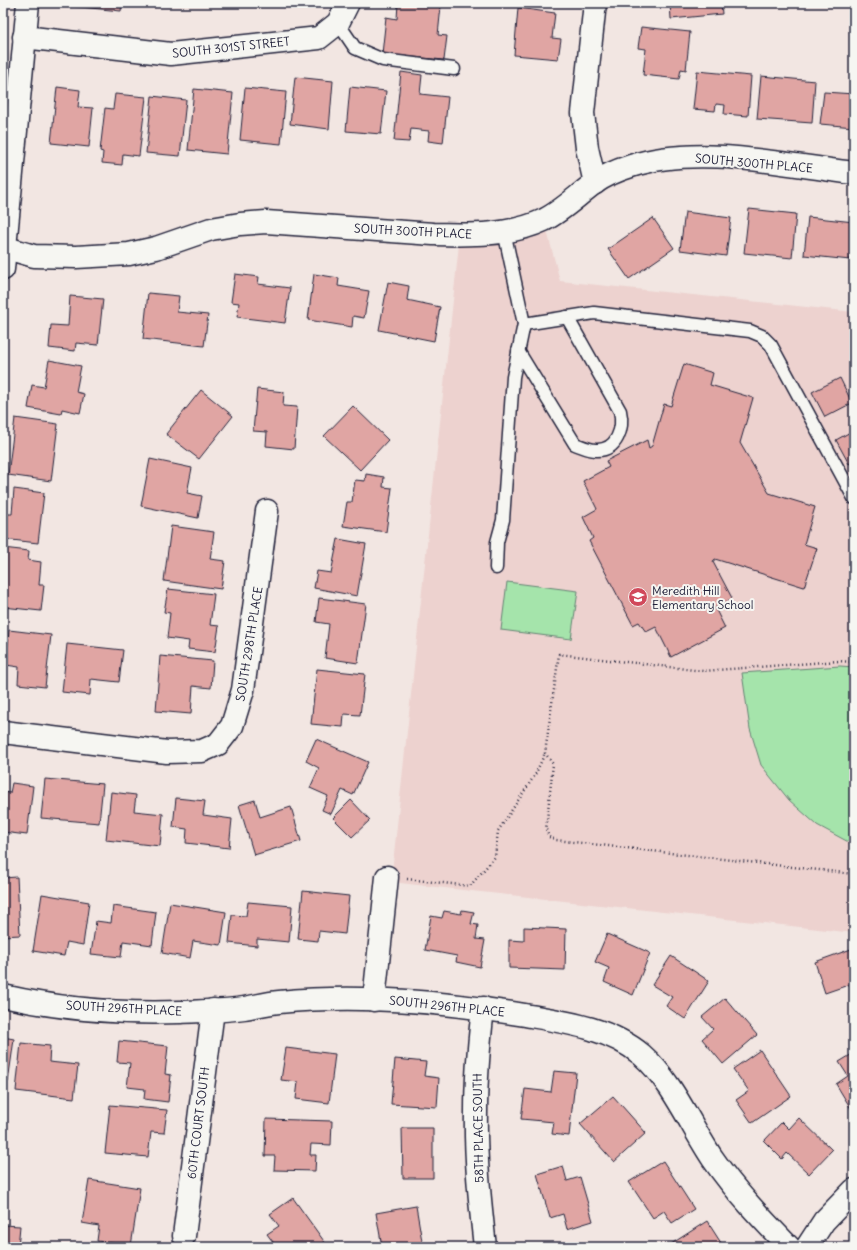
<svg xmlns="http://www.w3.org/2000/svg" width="857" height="1250" viewBox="0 0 857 1250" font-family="Delius,sans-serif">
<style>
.built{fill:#edd2cf}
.green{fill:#a5e4ab;stroke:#648373}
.building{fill:#e0a5a3;stroke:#22223b}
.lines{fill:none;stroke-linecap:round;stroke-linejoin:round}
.lane-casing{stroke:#22223b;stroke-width:15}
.street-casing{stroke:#22223b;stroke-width:25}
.path{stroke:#22223b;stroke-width:2.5;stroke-dasharray:1 3;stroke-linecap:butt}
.lane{stroke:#f6f6f2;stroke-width:12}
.street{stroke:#f6f6f2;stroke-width:22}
.labels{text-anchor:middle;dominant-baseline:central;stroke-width:4;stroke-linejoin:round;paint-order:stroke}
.street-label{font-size:12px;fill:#22223b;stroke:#f6f6f2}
.poi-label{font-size:12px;fill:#22223b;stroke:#f6f6f2;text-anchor:start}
</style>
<rect width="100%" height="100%" fill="#f2e6e2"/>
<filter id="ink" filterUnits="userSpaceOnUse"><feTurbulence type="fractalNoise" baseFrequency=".025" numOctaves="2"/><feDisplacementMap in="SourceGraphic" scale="8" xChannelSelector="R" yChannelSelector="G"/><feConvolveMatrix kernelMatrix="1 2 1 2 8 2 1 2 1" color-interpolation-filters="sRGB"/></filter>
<g filter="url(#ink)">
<path class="built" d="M544,219L560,281L854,312V933L391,882L460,235Z"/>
<g class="green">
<path d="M507,582L578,591L571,639L501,630Z"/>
<path d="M840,666L854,667V845L817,825L789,800L761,765L750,729L742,673Z"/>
</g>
<g class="building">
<path d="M70,3H122L121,11L70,6Z"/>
<path d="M398,3L441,6L438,35L447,36L444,60L382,54L386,17L397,19Z"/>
<path d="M670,3H721L722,14L671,19Z"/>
<path d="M518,8L555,13L552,38L561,39L558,59L514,55Z"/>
<path d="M641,27L690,32L686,70L681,69L679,79L643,75L646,49L638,48Z"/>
<path d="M697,71L751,76L748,116L724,114L725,105L716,104L715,111L693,109Z"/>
<path d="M401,72L422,75L420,94L448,97L443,143L428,141L429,131L411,129L409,142L394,141Z"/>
<path d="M761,76L815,81L812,123L757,119Z"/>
<path d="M295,77L333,81L329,129L290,124Z"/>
<path d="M57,87L80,90L78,107L93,108L89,147L51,143Z"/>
<path d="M350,87L386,91L381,134L346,131Z"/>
<path d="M245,88L286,92L281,144L240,140Z"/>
<path d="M194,89L233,93L227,154L188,150Z"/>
<path d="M824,92L854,94V127L820,124Z"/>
<path d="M115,94L146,97L139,156L123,154L122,165L102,163L103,152L100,151L105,108L113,109Z"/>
<path d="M152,96L186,100L180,156L146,153Z"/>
<path d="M749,209L796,214L792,258L744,253Z"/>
<path d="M685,212L731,218L726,256L680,250Z"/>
<path d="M808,217L854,222L850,260L804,255Z"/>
<path d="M653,218L674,248L629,279L608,249Z"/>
<path d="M235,274L259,277L258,284L290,288L285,323L237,317L239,303L231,302Z"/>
<path d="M314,274L339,278L338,286L369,291L364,318L353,316L352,327L308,320Z"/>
<path d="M388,282L409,286L407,300L440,307L434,341L379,330Z"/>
<path d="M148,293L179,296L177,312L208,315L204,346L143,339Z"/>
<path d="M70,296L103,299L98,345L76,343L75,351L49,348L51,325L68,326Z"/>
<path d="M49,360L81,366L76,392L84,394L80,413L62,409L61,414L28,408L32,385L44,387Z"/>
<path d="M684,364L713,373L710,385L753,398L740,443L769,493L815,507L804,544L817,548L804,587L715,559L713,562L732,598L715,608L725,628L671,657L656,627L646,632L639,622L633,625L589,541L593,538L583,517L597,509L583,481L609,467L606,461L647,440L649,448L652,446L664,404L671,406Z"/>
<path d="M840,378L852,403L825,417L812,392Z"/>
<path d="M257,389L284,392L283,406L297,407L294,449L266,446L267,432L253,431Z"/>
<path d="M201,390L233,416L199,459L166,434Z"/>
<path d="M353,406L388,440L360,470L324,436Z"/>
<path d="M15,418L58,424L51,481L8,475Z"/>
<path d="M854,430V461L849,464L836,440Z"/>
<path d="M150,459L192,468L187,493L202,496L198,518L141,506Z"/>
<path d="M366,474L384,477L383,487L392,488L386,532L343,526L347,502H352L355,480L365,481Z"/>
<path d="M14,489L44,493L38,543L3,539V514H12Z"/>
<path d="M171,526L214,532L210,559L225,561L221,589L164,581Z"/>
<path d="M338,539L366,544L357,596L314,588L317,571L331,573Z"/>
<path d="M3,548L29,551L28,560L41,562L39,585H44L41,611L3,607L5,574H3Z"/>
<path d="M168,589L214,594L210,625L219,626L215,652L188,649L189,641L167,638L170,613L164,612Z"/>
<path d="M319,598L366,604L358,663L325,658L329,624L316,622Z"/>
<path d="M9,630L51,635L45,687L18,684L19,667L6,665Z"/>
<path d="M67,644L123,650L119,682L91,679L90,695L62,692Z"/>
<path d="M160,656L213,661L211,688L193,686L191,714L156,711Z"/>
<path d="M317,669L365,674L360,715L344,714L343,727L311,724Z"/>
<path d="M316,739L368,762L353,795L342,790L331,814L322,810L328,796L310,788L319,768L306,761Z"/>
<path d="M45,779L103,784L99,823L41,818Z"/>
<path d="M12,783L33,786L27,835L3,832V792L10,793Z"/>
<path d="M111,792L136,795L134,811L163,814L160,846L106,840Z"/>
<path d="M176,798L205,801L203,815L232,819L229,848L186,843L187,829L173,827Z"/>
<path d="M255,800L260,817L291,807L301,841L254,855L239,805Z"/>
<path d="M351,800L370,820L352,837L333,818Z"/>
<path d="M17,877L20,935L3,936V878Z"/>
<path d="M303,891L349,896L345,934L319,931L318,941L298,939Z"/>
<path d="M42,894L89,902L83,945L67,942L64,956L33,951Z"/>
<path d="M248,902L292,906L289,942L257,939V946L229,943L232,915L246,916Z"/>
<path d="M170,903L226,912L221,945L193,941L190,958L162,953Z"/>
<path d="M113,906L156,912L152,945L123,941L121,957L91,954L96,921L111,923Z"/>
<path d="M462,910L474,912L471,924L478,925L476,939L485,940L480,967L456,962L457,956L425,950L431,916L442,918L444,911L461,914Z"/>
<path d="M524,927L566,929L565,970L509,968V940L524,941Z"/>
<path d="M607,934L650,953L633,995L604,982L609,968L595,962Z"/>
<path d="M854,948V983L825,993L815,962Z"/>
<path d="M671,956L709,981L685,1019L666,1006L672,997L652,985Z"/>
<path d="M725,998L757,1035L723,1064L702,1039L713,1029L702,1017Z"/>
<path d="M3,1037L14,1039L8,1082L3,1081Z"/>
<path d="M119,1041L168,1046L165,1074L171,1075L168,1102L144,1099L145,1089L127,1087L130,1063L117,1062Z"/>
<path d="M21,1043L50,1046L49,1062L78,1065L74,1098L16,1091Z"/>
<path d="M286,1048L335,1054L329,1103L296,1099L298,1082L281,1080Z"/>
<path d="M760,1050L791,1096L752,1123L736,1100L749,1091L733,1069Z"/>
<path d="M854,1053V1112H853L836,1084L848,1076L839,1062Z"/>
<path d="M395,1059L426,1062L424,1076L439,1078L437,1107L391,1104Z"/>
<path d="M554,1071L576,1073L569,1136L552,1134L554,1122L521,1119L525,1089L551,1092Z"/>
<path d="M613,1096L646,1133L614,1162L580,1124Z"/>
<path d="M110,1105L167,1110L164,1133L151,1132L148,1157L105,1153Z"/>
<path d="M799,1118L832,1150L809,1174L787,1153L782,1159L764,1141L782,1122L789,1129Z"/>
<path d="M266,1119L332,1121L331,1145L311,1144L310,1155H316L315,1171L274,1170L275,1156H265Z"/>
<path d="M402,1128H433V1178H403Z"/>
<path d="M663,1161L694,1209L672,1223L664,1211L653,1218L629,1182Z"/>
<path d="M563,1166L567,1181L580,1177L593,1221L567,1229L563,1214L550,1218L537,1174Z"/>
<path d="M89,1180L140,1188L131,1246L97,1241L99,1226L82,1223Z"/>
<path d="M293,1198L326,1244L322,1247H274L276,1246L267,1234L279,1226L270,1214Z"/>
<path d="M416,1206L423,1247H382L376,1213Z"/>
<path d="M707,1221L723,1246L669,1247L668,1246Z"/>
<path d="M3,1225L20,1226L18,1247H3Z"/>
</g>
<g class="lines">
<defs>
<g id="lane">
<path d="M338,23L355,48L383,60L454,69"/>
<path d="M524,324L594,313L750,331L762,336L771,345L854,498"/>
<path d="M518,351L575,444C581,446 589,450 596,450C617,451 624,428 620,411L567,317"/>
<path d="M496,568L497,542L503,520L513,377L524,324L504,231"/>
</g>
<g id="street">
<path d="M24,37L171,54L319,38L338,23L348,3"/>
<path d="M595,183L587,148L583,113L595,3"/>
<path d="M3,247L34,256L76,257L129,254L156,248L211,229L240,224L266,222L433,234C470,235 510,236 544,220C562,211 577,196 593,184C604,176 618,170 631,166C698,144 785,165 854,173"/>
<path d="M3,269L28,3"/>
<path d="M3,732L167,752L202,751L218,744L232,726L243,690L267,511"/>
<path d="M3,996C60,1009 122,1014 181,1012C202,1011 224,1011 244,1008C256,1006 267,1003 279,1002C362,994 444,1002 525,1015C565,1022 610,1028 642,1055C673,1082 690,1125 713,1159C735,1191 762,1219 789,1247"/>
<path d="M374,1000L387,877"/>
<path d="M483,1008C479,1043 476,1077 476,1112C475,1157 480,1202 485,1247"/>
<path d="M184,1236L213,1010"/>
<path d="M807,1247L824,1221L854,1190"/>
</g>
</defs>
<use href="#lane" class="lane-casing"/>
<use href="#street" class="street-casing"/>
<g class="path">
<path d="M854,662L839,661L703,671L559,654L545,753L553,764L546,829L549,837L556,840L854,874"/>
<path d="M407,879L470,886L495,857L498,831L535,775L545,753"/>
</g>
<use href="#lane" class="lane"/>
<use href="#street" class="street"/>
</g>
</g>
<defs>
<symbol id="school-disc" viewBox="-11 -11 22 22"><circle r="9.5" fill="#d1495b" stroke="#f6f6f2"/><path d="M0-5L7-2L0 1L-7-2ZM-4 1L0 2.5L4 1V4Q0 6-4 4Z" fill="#fff"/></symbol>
</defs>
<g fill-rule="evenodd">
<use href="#school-disc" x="627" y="586" width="22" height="22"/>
</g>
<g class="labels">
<g class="street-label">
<text transform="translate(231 47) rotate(-6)">SOUTH 301ST STREET</text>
<text transform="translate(754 163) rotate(5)">SOUTH 300TH PLACE</text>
<text transform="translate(413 231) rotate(3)">SOUTH 300TH PLACE</text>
<text transform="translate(249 644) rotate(-81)">SOUTH 298TH PLACE</text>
<text transform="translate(447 1006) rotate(6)">SOUTH 296TH PLACE</text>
<text transform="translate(124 1008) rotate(3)">SOUTH 296TH PLACE</text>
<text transform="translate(198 1123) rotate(-83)">60TH COURT SOUTH</text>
<text transform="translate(478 1128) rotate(-91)">58TH PLACE SOUTH</text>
</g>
<g class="poi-label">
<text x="652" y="590">Meredith Hill<tspan x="652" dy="14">Elementary School</tspan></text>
</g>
</g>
<rect width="857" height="1250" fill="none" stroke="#f6f6f2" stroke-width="16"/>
<rect x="8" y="8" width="841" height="1234" fill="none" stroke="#22223b" stroke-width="1.5" filter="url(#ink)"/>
</svg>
